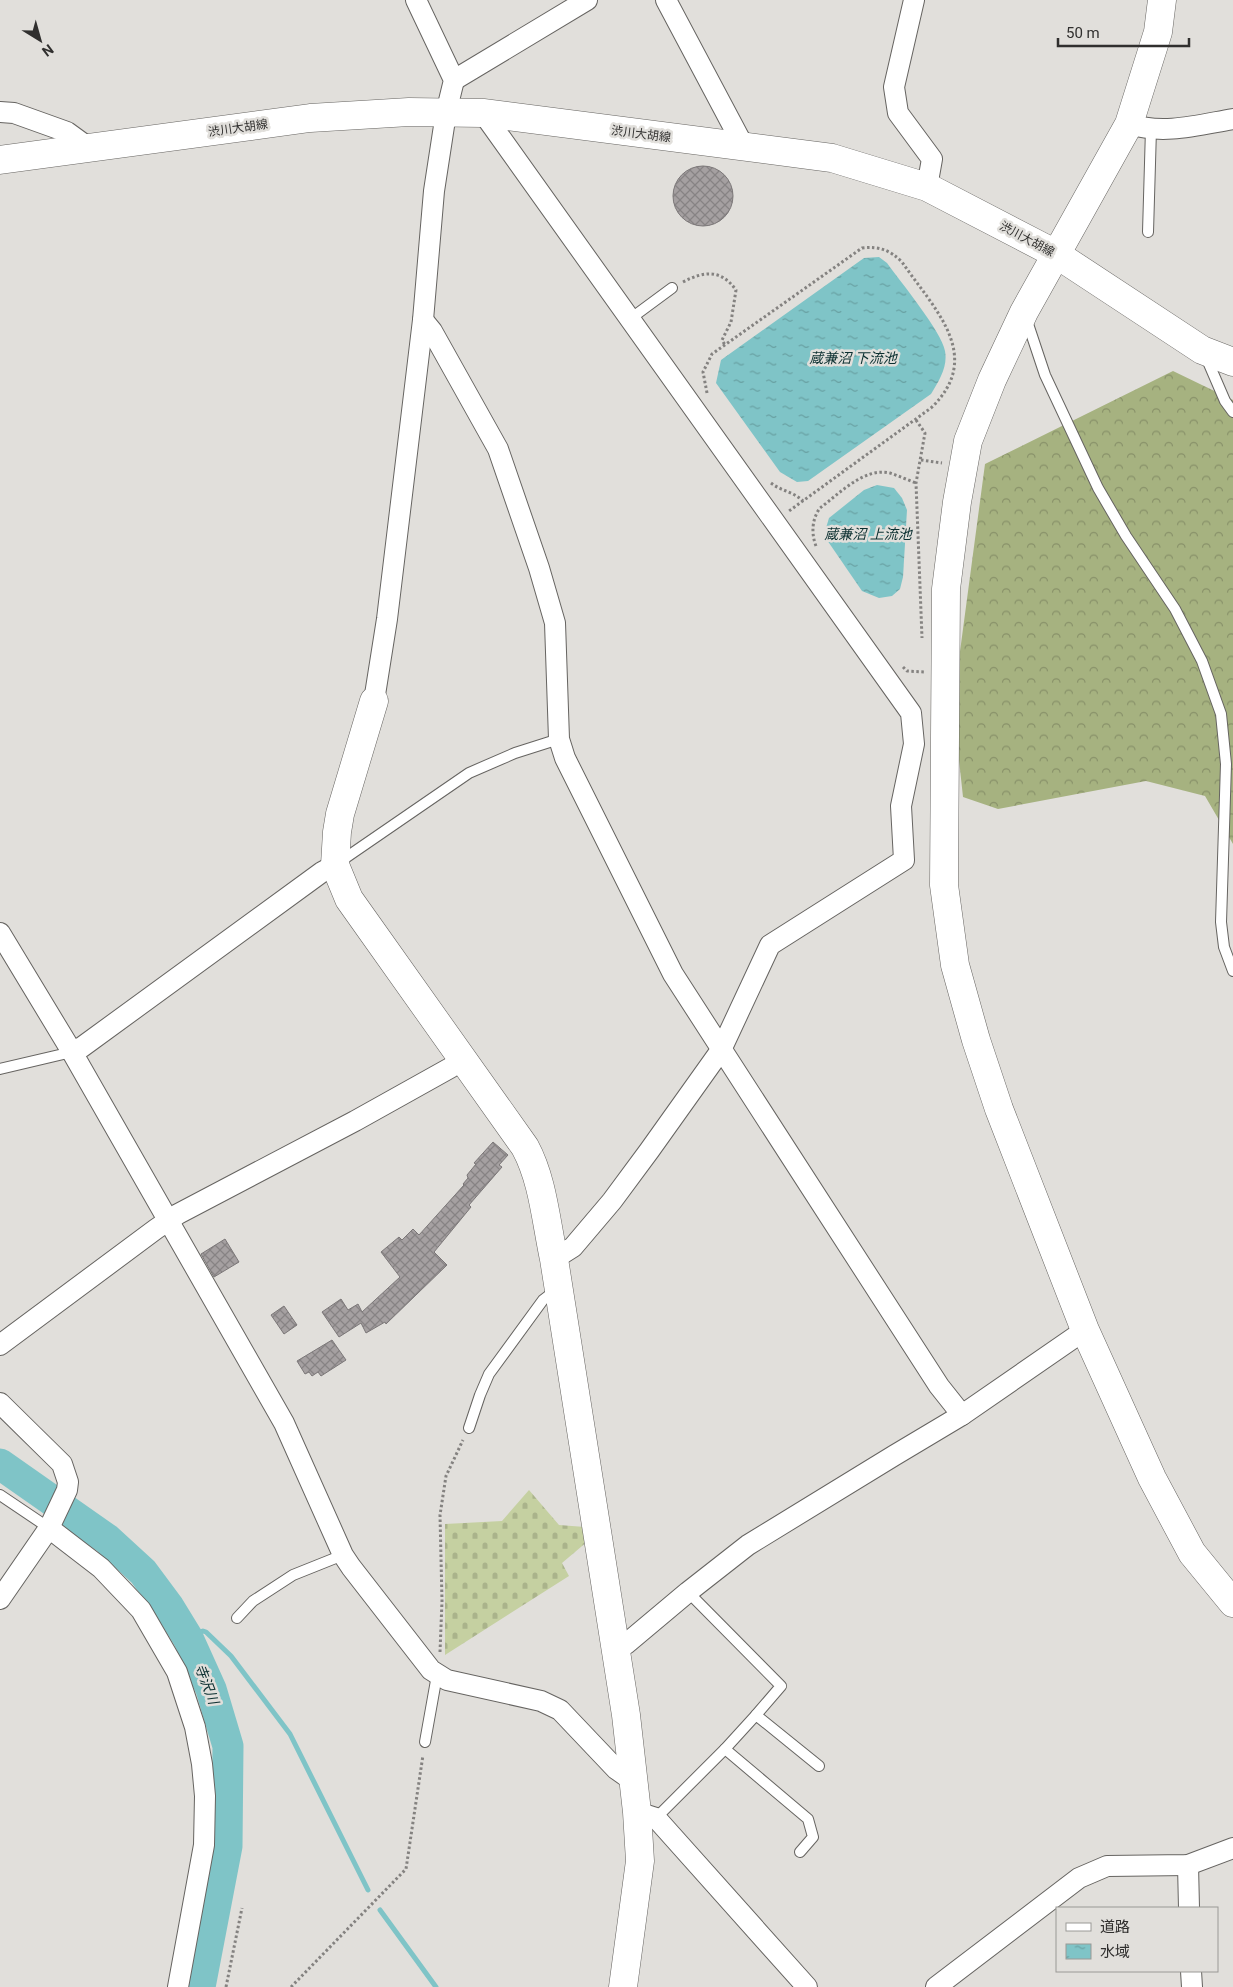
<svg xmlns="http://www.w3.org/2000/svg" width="1233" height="1987" viewBox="0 0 1233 1987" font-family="Roboto,'Noto Sans JP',sans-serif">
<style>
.forest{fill:url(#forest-crowns)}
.cemetery{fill:url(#cemetery-stones)}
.water{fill:url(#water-ripples)}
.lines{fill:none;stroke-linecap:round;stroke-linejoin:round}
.stream{stroke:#7fc4c7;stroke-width:5}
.river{stroke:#7fc4c7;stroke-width:31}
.building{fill:url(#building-cross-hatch);stroke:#7b7778}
.lane-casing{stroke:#666461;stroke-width:12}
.street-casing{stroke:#666461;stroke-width:22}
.secondary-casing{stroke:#666461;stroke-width:29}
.primary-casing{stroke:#666461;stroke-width:29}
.path{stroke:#848280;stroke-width:3;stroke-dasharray:2.5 2.5;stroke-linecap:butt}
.lane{stroke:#fff;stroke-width:10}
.street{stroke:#fff;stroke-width:20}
.secondary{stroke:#fff;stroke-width:28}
.primary{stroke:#fff;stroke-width:28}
.labels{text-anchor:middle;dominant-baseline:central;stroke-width:5;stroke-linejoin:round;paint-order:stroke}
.street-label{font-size:12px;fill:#302f2e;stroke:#e1dfdb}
.water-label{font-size:14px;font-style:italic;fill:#0b2f30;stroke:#e1dfdb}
</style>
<defs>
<pattern id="forest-crowns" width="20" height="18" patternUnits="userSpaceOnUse" patternTransform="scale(1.25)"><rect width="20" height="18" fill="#a6b280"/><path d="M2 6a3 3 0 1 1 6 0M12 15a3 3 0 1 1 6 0" fill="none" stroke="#889169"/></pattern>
<pattern id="cemetery-stones" width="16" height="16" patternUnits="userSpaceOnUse" patternTransform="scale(1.25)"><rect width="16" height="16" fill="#c5d0a1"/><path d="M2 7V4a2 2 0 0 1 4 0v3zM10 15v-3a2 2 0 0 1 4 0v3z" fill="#aab38b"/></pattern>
<pattern id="water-ripples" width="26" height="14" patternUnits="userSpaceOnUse" patternTransform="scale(1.25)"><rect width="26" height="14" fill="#7fc4c7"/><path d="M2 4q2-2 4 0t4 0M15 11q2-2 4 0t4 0" fill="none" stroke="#68a0a2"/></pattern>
<pattern id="building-cross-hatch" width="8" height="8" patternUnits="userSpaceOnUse" patternTransform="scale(1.25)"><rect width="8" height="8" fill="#a5a0a1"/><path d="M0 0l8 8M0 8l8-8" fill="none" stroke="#878384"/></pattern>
</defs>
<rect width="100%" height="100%" fill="#e1dfdb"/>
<path class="forest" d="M1173,371L1233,400V844L1205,796L1146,781L998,809L963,797L953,704L985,464Z"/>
<path class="cemetery" d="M529,1490L559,1525L585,1527L588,1541L562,1563L569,1576L445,1655V1524L502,1521Z"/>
<g class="water">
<path d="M879,257L887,263C900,281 942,332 945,351C948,367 939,381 931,394L808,481L797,482L780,472L716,383L721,360L864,258Z"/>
<path d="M877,485L894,488L902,498L907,510L903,577L900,589L892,596L879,598L862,591L827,540L826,528L829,518L864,490Z"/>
</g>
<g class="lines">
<g class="stream">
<path d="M188,1638L203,1631L206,1632L231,1656L290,1734L368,1890"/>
<path d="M380,1910L436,1987"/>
</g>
<path class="river" d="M0,1464L107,1539L143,1572L169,1607L188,1638L211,1689L228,1746L227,1846L200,1987"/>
</g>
<g class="building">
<circle cx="703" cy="196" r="30"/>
<path d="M493,1142L508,1155L499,1165L502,1167L469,1205L471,1207L434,1252L447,1265L386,1324L385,1322L366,1333L361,1323L339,1337L322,1312L341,1299L348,1310L358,1304L362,1312L400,1277L381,1252L399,1237L402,1240L413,1229L419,1235L464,1185L463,1184L468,1178L467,1175L476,1164L474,1163Z"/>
<path d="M225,1239L239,1262L214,1277L201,1254Z"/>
<path d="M284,1306L297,1325L284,1334L271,1315Z"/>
<path d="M332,1340L346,1360L321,1376L318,1372L312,1376L309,1372L305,1374L297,1361Z"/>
</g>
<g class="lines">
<defs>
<g id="lane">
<path d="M1148,232L1151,129"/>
<path d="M1026,318L1045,375L1098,488L1126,536L1175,609L1202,661L1221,714L1226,764L1221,922L1224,947L1233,971"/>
<path d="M630,319L672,288"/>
<path d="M1206,357L1225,401L1233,412"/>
<path d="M338,863L469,773L515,753L559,739"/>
<path d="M0,1069L72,1052"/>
<path d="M469,1428L480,1395L489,1374L543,1300L556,1290"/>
<path d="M0,1495L49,1528"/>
<path d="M688,1592L781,1686L756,1715"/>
<path d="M237,1618L253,1601L293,1575L343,1555"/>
<path d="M425,1742L437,1675"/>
<path d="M725,1749L756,1715L819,1766"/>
<path d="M656,1818L725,1749L808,1819L813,1837L800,1852"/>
</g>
<g id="street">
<path d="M666,0L743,145"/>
<path d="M914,0L894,87L898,113L932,159L927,187"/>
<path d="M454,80L587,0"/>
<path d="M0,112L14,113L67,132L89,148"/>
<path d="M483,113L911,713L914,744L901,806L904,860L770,945L721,1050L649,1151L612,1201L573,1247L554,1259"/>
<path d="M1129,124C1164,135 1198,125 1233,119"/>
<path d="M423,320L432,331L498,449L539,568L555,623L559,739L565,758L673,974L939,1386L962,1415"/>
<path d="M374,701L387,619L423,320L434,191L446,113L454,80L416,0"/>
<path d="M0,933L72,1052L284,1423L343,1555L351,1567L431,1670L447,1680L541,1701L560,1710L616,1769L633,1781"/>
<path d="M72,1052L82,1047L322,872L335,865"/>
<path d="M0,1345L156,1229L178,1214L355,1121L450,1068L463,1059"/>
<path d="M0,1403L62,1464L68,1482L67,1490L49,1528L0,1599"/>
<path d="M49,1528L101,1568L141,1610L177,1672L195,1727L202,1764L205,1796L204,1845L178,1987"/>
<path d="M615,1647L626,1644L688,1592L748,1545L895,1455L962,1415L1085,1330"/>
<path d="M637,1812L656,1818L807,1987"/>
<path d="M1188,1865L1189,1908"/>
<path d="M1191,1971L1192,1987"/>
<path d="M936,1987L1079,1878L1107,1866L1188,1865L1233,1848"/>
</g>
<g id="secondary">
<path d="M1162,0L1158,32L1129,124L1024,312L992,380L968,441L957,502L946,589L944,885L955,965L976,1040L999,1109L1085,1330L1152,1478L1192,1553L1233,1603"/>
<path d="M374,701L340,814L337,832L335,865L349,899L525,1147C543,1180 546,1222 554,1259L626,1715L637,1812L640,1861L623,1987"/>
</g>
<path id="primary" d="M0,160L310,118L409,112L483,113L832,158L927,187L1056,254L1202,350L1233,362"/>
</defs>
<use href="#lane" class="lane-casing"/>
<use href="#street" class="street-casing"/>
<use href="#secondary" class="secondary-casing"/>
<use href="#primary" class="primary-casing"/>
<g class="path">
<path d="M683,282C704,271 721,269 736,290L731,322L722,340L725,345"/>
<path d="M707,393L703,372L712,354L862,248C879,246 890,250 902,262C934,309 985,356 931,408L789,511"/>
<path d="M916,420L925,433L916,483L922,638"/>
<path d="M921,460L942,463"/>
<path d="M771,483C781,491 794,492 803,501"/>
<path d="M816,546C811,533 812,519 820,508C839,494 864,467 890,473C899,476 908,480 916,483"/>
<path d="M903,667L907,671L925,672"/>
<path d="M440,1652L442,1601L440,1515L446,1476L463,1440"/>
<path d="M226,1987L242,1908"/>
<path d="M291,1987L406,1869L423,1755"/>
</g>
<use href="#lane" class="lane"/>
<use href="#street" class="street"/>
<use href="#secondary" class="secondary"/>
<use href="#primary" class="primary"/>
</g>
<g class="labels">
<g class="street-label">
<text transform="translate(238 128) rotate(-8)">渋川大胡線</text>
<text transform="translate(641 134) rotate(7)">渋川大胡線</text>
<text transform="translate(1027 239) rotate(28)">渋川大胡線</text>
</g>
<g class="water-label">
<text x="853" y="358">蔵兼沼 下流池</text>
<text x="868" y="534">蔵兼沼 上流池</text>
<text transform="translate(207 1684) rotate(69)">寺沢川</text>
</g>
</g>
<rect x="1056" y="1907" width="162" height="65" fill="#e1dfdb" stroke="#9a9996"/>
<rect x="1066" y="1923" width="25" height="8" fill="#ffffff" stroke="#9a9996"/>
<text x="1100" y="1932" font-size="15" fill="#302f2e">道路</text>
<rect x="1066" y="1944" width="25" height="15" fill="url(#water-ripples)" stroke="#9a9996"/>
<text x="1100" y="1957" font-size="15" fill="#302f2e">水域</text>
<g transform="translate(40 40) rotate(143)" stroke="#e1dfdb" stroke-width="4" paint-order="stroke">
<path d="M0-4L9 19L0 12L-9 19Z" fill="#302f2e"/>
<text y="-8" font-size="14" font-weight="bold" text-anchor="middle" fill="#302f2e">N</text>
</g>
<path d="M1058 38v8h131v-8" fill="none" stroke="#302f2e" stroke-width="2.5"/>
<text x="1066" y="38" font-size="15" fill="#302f2e" stroke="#e1dfdb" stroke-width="4" paint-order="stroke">50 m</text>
</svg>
